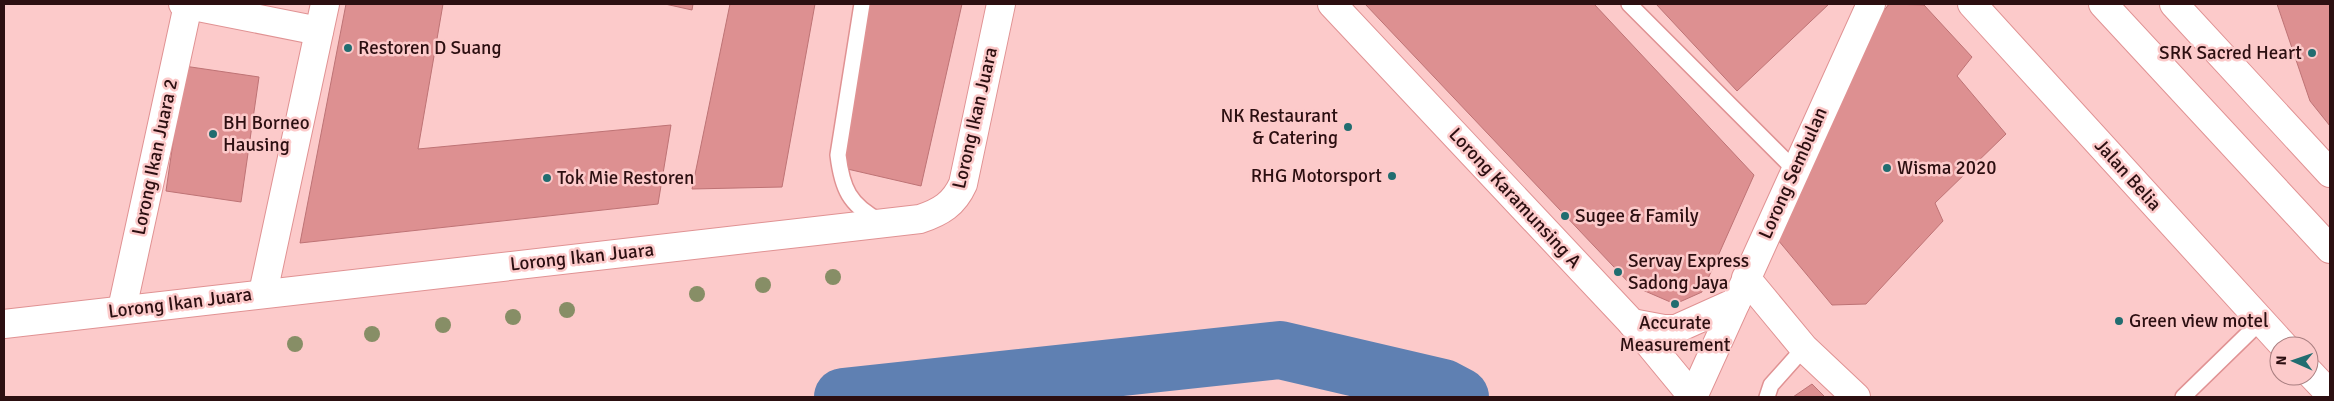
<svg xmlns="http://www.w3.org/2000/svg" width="2334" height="401" viewBox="0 0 2334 401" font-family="Signika,sans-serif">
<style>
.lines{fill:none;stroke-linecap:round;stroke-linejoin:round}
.river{stroke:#5f80b2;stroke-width:58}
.building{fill:#dd9091;stroke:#be7375}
.service-casing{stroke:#e09293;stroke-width:18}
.minor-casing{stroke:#e09293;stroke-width:30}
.tertiary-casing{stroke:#e09293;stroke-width:30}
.primary-casing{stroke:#e09293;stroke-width:30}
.service{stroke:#fff;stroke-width:15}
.minor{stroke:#fff;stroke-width:28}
.tertiary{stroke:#fff;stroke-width:28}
.primary{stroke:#fff;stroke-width:28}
.tree{fill:#878e66}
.poi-dot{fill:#216d70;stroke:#fccaca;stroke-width:2}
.labels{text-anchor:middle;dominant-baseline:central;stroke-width:5;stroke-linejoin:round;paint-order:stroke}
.poi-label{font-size:19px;fill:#2c0f11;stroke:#fccaca;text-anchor:start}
.street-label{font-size:19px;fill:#2c0f11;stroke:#fccaca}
</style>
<rect width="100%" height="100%" fill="#fccaca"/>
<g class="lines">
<path class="river" d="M843,397L1280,350L1443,388L1460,397"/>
</g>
<g class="building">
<path d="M346,4H443L418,149L671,125L658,204L300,243Z"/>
<path d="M665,4H693L692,10Z"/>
<path d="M730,4H815L782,187L692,189Z"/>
<path d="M870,4H962L921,186L843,168Z"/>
<path d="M1365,4H1594L1754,175L1702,292L1675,304L1631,285Z"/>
<path d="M1656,4H1829L1737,91Z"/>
<path d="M1889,4L1924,5L1972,57L1957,76L2006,134L1935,203L1943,221L1866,304L1832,305L1773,234L1862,40Z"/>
<path d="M2277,4H2330V126L2310,101Z"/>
<path d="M184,66L259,77L241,202L166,191Z"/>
<path d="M1812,384L1825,397H1793Z"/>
</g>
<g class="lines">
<defs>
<g id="service">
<path d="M862,4L838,155C842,188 849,205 880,221"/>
<path d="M1629,4L1795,170"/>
<path d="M1767,397L1771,385L1804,348"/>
<path d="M2183,397L2260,322"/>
</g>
<g id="minor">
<path d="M183,4L319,31"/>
<path d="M1332,4L1632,323L1693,397"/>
<path d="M1746,278L1804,348L1856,397"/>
<path d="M263,293L325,4"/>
<path d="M122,309L188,5"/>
<path d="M4,324L816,231L920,219C941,212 954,204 963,184L1001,4"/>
</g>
<g id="tertiary">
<path d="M1972,4L2284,346"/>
<path d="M1632,323L1664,329H1676L1736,302"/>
<path d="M2309,372L2330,394"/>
<path d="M1693,397L1871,4"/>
</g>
<g id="primary">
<path d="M2103,4L2330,249"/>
<path d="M2174,4L2330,173"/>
</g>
</defs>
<use href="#service" class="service-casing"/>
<use href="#minor" class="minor-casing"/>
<use href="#tertiary" class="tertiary-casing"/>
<use href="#primary" class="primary-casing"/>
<use href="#service" class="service"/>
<use href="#minor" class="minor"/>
<use href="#tertiary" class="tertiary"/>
<use href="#primary" class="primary"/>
</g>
<g class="tree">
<circle cx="833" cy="277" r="8"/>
<circle cx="763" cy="285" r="8"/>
<circle cx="697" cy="294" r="8"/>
<circle cx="567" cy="310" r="8"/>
<circle cx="513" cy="317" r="8"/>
<circle cx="443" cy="325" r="8"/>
<circle cx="372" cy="334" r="8"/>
<circle cx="295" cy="344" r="8"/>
</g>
<g class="poi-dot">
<circle cx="348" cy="48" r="5"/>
<circle cx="2312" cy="53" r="5"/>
<circle cx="1348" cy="127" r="5"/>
<circle cx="213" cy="134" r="5"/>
<circle cx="1887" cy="168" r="5"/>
<circle cx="1392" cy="176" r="5"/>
<circle cx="547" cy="178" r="5"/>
<circle cx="1565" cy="216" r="5"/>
<circle cx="1618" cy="272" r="5"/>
<circle cx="1675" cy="304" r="5"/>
<circle cx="2119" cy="321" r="5"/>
</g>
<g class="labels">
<g class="poi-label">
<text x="358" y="48">Restoren D Suang</text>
<text x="2302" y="53" text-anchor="end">SRK Sacred Heart</text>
<text x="1338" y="116" text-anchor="end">NK Restaurant<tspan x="1338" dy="22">&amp; Catering</tspan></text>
<text x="223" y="123">BH Borneo<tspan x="223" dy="22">Hausing</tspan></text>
<text x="1897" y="168">Wisma 2020</text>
<text x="1382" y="176" text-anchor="end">RHG Motorsport</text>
<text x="557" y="178">Tok Mie Restoren</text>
<text x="1575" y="216">Sugee &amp; Family</text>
<text x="1628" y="261">Servay Express<tspan x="1628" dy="22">Sadong Jaya</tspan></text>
<text x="2129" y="321">Green view motel</text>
<text x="1675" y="323" text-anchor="middle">Accurate<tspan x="1675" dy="22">Measurement</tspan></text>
</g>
<g class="street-label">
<text transform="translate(975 118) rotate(-77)">Lorong Ikan Juara</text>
<text transform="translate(155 157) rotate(-78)">Lorong Ikan Juara 2</text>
<text transform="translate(1793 173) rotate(-66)">Lorong Sembulan</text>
<text transform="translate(2128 175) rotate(48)">Jalan Belia</text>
<text transform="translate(1515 198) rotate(47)">Lorong Karamunsing A</text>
<text transform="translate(582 257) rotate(-6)">Lorong Ikan Juara</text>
<text transform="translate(180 303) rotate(-7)">Lorong Ikan Juara</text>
</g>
</g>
<rect width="2334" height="401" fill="none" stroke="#2c0f11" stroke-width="10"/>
<g transform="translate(2294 361) rotate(272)"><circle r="24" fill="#fccaca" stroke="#a97f80"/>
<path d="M0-4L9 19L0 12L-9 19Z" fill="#216d70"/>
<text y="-8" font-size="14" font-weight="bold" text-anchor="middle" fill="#2c0f11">N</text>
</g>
</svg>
